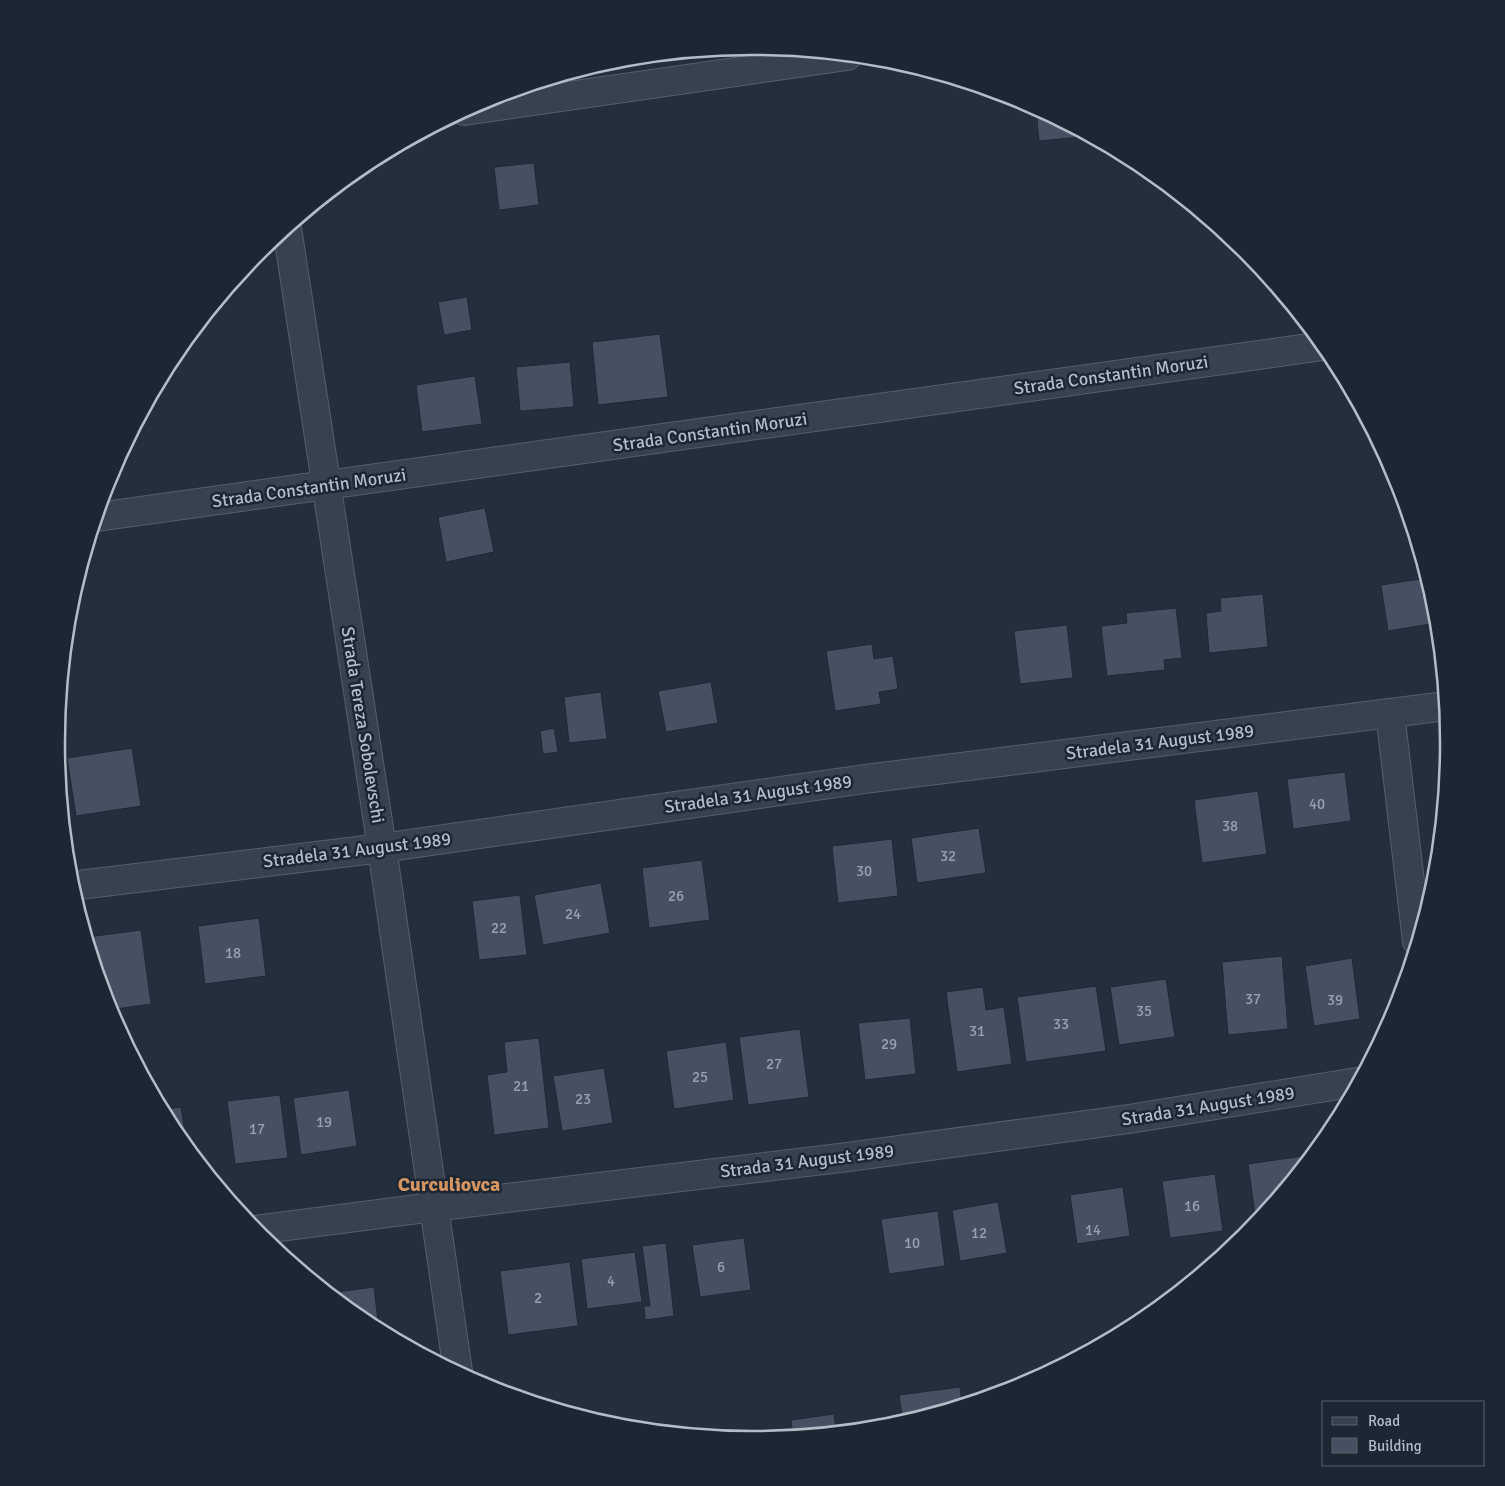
<svg xmlns="http://www.w3.org/2000/svg" width="1505" height="1486" viewBox="0 0 1505 1486" font-family="Signika,sans-serif">
<style>
.building{fill:#455162;stroke:#1f2835}
.lines{fill:none;stroke-linecap:round;stroke-linejoin:round}
.minor-casing{stroke:#565f6c;stroke-width:30}
.minor{stroke:#38414e;stroke-width:28}
.labels{text-anchor:middle;dominant-baseline:central;stroke-width:5;stroke-linejoin:round;paint-order:stroke}
.number-label{font-size:15px;fill:#98a1af}
.street-label{font-size:18px;fill:#b4bcc9;stroke:#1d2633}
.quarter-label{font-size:20px;font-weight:bold;fill:#d59563;stroke:#1d2633}
.rim{fill:none;stroke:#b4bcc9;stroke-width:2.5}
</style>
<rect width="100%" height="100%" fill="#242f3e"/>
<g class="building">
<path d="M1036,108L1080,132L1081,137L1039,141Z"/>
<path d="M534,163L539,205L499,210L494,167Z"/>
<path d="M467,297L472,330L444,335L438,302Z"/>
<path d="M660,334L668,397L598,405L592,342Z"/>
<path d="M570,362L574,407L520,411L516,367Z"/>
<path d="M475,376L482,424L422,432L416,385Z"/>
<path d="M485,508L494,552L446,562L438,517Z"/>
<path d="M1427,578L1436,607L1437,623L1388,631L1381,585Z"/>
<path d="M1263,594L1268,647L1209,653L1206,613L1221,611L1220,598Z"/>
<path d="M1176,608L1182,658L1164,660L1165,670L1107,676L1101,626L1127,623L1126,613Z"/>
<path d="M1067,625L1073,678L1020,684L1014,631Z"/>
<path d="M872,644L874,659L893,656L898,689L879,692L881,704L835,711L826,651Z"/>
<path d="M711,682L718,723L666,732L658,691Z"/>
<path d="M601,692L607,739L569,743L564,697Z"/>
<path d="M554,728L558,752L543,754L540,731Z"/>
<path d="M132,748L141,806L76,816L67,758Z"/>
<path d="M1345,772L1351,821L1293,829L1287,779Z"/>
<path d="M1258,791L1267,854L1202,863L1194,800Z"/>
<path d="M979,828L986,873L917,883L911,838Z"/>
<path d="M892,839L898,896L838,903L832,846Z"/>
<path d="M702,860L710,920L649,928L642,868Z"/>
<path d="M601,883L610,933L543,945L534,895Z"/>
<path d="M520,895L527,955L479,960L472,901Z"/>
<path d="M259,918L266,976L205,984L198,926Z"/>
<path d="M141,930L151,1004L109,1010L88,937Z"/>
<path d="M1282,956L1288,1029L1228,1035L1222,962Z"/>
<path d="M1352,958L1360,1019L1314,1026L1305,966Z"/>
<path d="M1166,979L1175,1037L1119,1045L1110,987Z"/>
<path d="M1096,986L1106,1051L1026,1062L1017,997Z"/>
<path d="M983,987L986,1010L1004,1007L1012,1064L957,1072L946,992Z"/>
<path d="M910,1018L916,1074L865,1080L858,1023Z"/>
<path d="M800,1029L809,1097L748,1105L739,1037Z"/>
<path d="M539,1038L549,1128L494,1135L487,1075L507,1072L504,1042Z"/>
<path d="M726,1042L734,1100L674,1109L666,1051Z"/>
<path d="M604,1068L613,1123L562,1131L553,1076Z"/>
<path d="M349,1090L357,1146L301,1155L293,1098Z"/>
<path d="M280,1095L288,1158L235,1164L227,1101Z"/>
<path d="M181,1107L187,1147L173,1130L162,1110Z"/>
<path d="M1303,1156L1304,1164L1256,1222L1248,1164Z"/>
<path d="M1215,1174L1223,1231L1170,1238L1162,1181Z"/>
<path d="M1123,1187L1130,1236L1077,1244L1070,1195Z"/>
<path d="M998,1202L1007,1253L960,1261L952,1210Z"/>
<path d="M938,1211L945,1266L889,1274L881,1219Z"/>
<path d="M744,1238L751,1290L700,1297L692,1245Z"/>
<path d="M666,1243L674,1316L645,1320L644,1306H650L642,1246Z"/>
<path d="M635,1252L642,1302L587,1309L581,1259Z"/>
<path d="M570,1262L578,1326L508,1335L500,1271Z"/>
<path d="M374,1287L379,1330L365,1322L329,1293Z"/>
<path d="M1022,1385L1019,1387L986,1397L985,1390Z"/>
<path d="M960,1387L962,1404L903,1422L899,1395Z"/>
<path d="M834,1414L836,1431L793,1436L791,1420Z"/>
<path d="M661,1425L662,1431L637,1428Z"/>
<path d="M783,1429L784,1437L752,1440L734,1438V1435Z"/>
</g>
<g class="lines">
<defs>
<g id="minor">
<path d="M464,111L847,56"/>
<path d="M287,228L382,848L458,1372"/>
<path d="M97,517L1323,346"/>
<path d="M1390,713L1417,941"/>
<path d="M71,886L382,848L865,779L1446,706"/>
<path d="M255,1230L433,1207L848,1157L1129,1119L1357,1082"/>
</g>
</defs>
<use href="#minor" class="minor-casing"/>
<use href="#minor" class="minor"/>
</g>
<g class="labels">
<g class="number-label">
<text x="1317" y="804">40</text>
<text x="1230" y="826">38</text>
<text x="948" y="856">32</text>
<text x="864" y="871">30</text>
<text x="676" y="896">26</text>
<text x="573" y="914">24</text>
<text x="499" y="928">22</text>
<text x="233" y="953">18</text>
<text x="1253" y="999">37</text>
<text x="1335" y="1000">39</text>
<text x="1144" y="1011">35</text>
<text x="1061" y="1024">33</text>
<text x="977" y="1031">31</text>
<text x="889" y="1044">29</text>
<text x="774" y="1064">27</text>
<text x="700" y="1077">25</text>
<text x="521" y="1086">21</text>
<text x="583" y="1099">23</text>
<text x="324" y="1122">19</text>
<text x="257" y="1129">17</text>
<text x="1192" y="1206">16</text>
<text x="1093" y="1230">14</text>
<text x="979" y="1233">12</text>
<text x="912" y="1243">10</text>
<text x="721" y="1267">6</text>
<text x="611" y="1281">4</text>
<text x="538" y="1298">2</text>
</g>
<g class="street-label">
<text transform="translate(1111 375) rotate(-8)">Strada Constantin Moruzi</text>
<text transform="translate(710 432) rotate(-8)">Strada Constantin Moruzi</text>
<text transform="translate(309 488) rotate(-8)">Strada Constantin Moruzi</text>
<text transform="translate(363 725) rotate(81)">Strada Tereza Sobolevschi</text>
<text transform="translate(1160 742) rotate(-7)">Stradela 31 August 1989</text>
<text transform="translate(758 794) rotate(-8)">Stradela 31 August 1989</text>
<text transform="translate(357 850) rotate(-7)">Stradela 31 August 1989</text>
<text transform="translate(1208 1106) rotate(-9)">Strada 31 August 1989</text>
<text transform="translate(807 1161) rotate(-7)">Strada 31 August 1989</text>
</g>
<g class="quarter-label">
<text x="449" y="1184">Curculiovca</text>
</g>
</g>
<path d="M0 0H1505V1486H0ZM752 55H753A687 687 0 0 1 1440 742V744A687 687 0 0 1 753 1431H752A687 687 0 0 1 65 744V742A687 687 0 0 1 752 55Z" fill="#1d2633" fill-rule="evenodd"/>
<path class="rim" d="M752 55H753A687 687 0 0 1 1440 742V744A687 687 0 0 1 753 1431H752A687 687 0 0 1 65 744V742A687 687 0 0 1 752 55Z"/>
<rect x="1322" y="1401" width="162" height="65" fill="#1d2633" stroke="#59626f"/>
<rect x="1332" y="1417" width="25" height="8" fill="#38414e" stroke="#59626f"/>
<text x="1368" y="1426" font-size="15" fill="#b4bcc9">Road</text>
<rect x="1332" y="1438" width="25" height="15" fill="#455162" stroke="#59626f"/>
<text x="1368" y="1451" font-size="15" fill="#b4bcc9">Building</text>
</svg>
